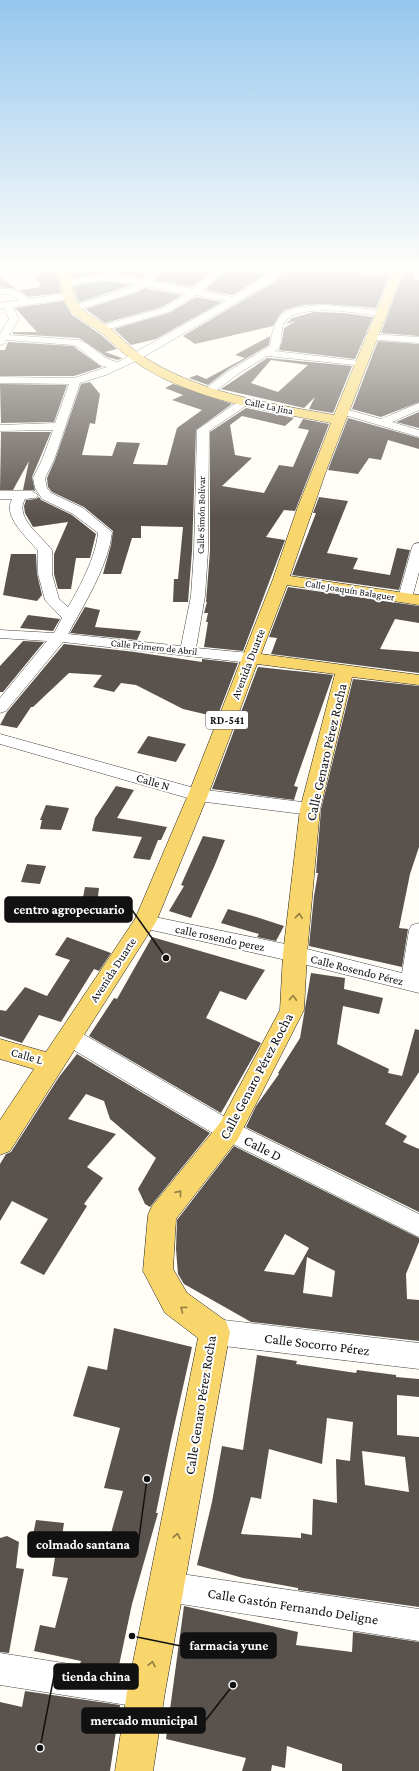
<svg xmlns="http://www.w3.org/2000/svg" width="419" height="1771" viewBox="0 0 419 1771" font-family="'Crimson Pro',serif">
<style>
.green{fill:#d5ebbd}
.building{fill:#5a524d;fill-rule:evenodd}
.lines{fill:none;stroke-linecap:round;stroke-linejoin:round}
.minor-casing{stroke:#444;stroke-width:1}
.major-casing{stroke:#222;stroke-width:1}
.minor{fill:#fff;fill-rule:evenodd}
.major{fill:#f9d66b;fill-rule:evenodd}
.oneway{stroke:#917d42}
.labels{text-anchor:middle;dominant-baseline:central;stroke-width:4;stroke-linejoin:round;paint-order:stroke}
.far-street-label{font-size:10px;fill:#111;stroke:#fff}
.shield{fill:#fff;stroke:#585858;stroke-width:1}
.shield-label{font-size:11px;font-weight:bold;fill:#111}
.street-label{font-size:12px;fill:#111;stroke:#fff}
.near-street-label{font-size:14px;fill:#111;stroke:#fff}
.leader{fill:none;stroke:#111;stroke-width:1.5}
.callout-dot{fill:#111;stroke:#fff;stroke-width:1.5}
.callout{fill:#111;stroke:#111;stroke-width:1.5}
.callout-label{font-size:13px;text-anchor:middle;font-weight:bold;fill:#fff}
</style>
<rect width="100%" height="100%" fill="#fffdf5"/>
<path class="green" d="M108,276L116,286L98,290L111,297L78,307L67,283Z"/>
<g class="building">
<path d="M71,269H105L104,273L72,278Z"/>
<path d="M117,269H152L141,278L115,273Z"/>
<path d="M166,269H213L193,287L154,280Z"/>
<path d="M227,269L262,273L267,269H274L233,295L205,290Z"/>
<path d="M288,269H359L360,274L380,275L382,269H392L376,308L325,304L302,305L285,310L279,316L273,326L195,344L183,336L276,281Z"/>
<path d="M405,269H418L413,279L419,280V336L381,333Z"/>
<path d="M58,271L61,293L28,297L19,290L41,287L35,274Z"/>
<path d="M0,277L17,289L0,287Z"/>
<path d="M108,281L132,285L79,302L73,286Z"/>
<path d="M145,288L182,295L162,307L105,323L85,309L136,293Z"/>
<path d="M196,297L222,302L156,339L131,345L114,329L169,313Z"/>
<path d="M64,301L72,315L100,334L117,349L105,352L122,358L118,360L107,357L79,338L13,334V332H37L15,308Z"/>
<path d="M314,312L343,313L373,317L355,359L279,350L282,342L284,328L296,321L286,324L292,318Z"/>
<path d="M270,336L269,345L229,369L208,385L189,378L197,375L206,379L245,358L235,355Z"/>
<path d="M378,341L419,344V402L381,417L352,409Z"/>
<path d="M8,342L73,346L102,367L74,376H0V350H5Z"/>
<path d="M267,358L352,366L333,413L309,409L315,397L304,408L221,389ZM271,360L308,365L278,392L251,383Z"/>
<path d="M90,382L100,394L95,424L90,423L82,455L112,456L117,442L140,443L133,464L167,465L177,428L202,410L172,400L183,395L165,388L173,384L232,404L196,430L192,551L188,602H173L174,579H178L183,527L141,526V538H132L121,574H103L111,545L113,531L84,507L52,492L48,487L47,478L55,460L81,384Z"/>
<path d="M0,384L67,385L54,422L1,423Z"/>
<path d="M246,408L294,418L285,426L242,416L230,425L235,455L252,458L222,486L264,493L279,465L293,467L309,430L298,428L303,419L329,424L295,511L284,510L266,537L285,540L243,651L204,647L208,622H206L208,613H204L207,602H206L210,551V432Z"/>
<path d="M419,412V428L396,422Z"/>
<path d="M348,418L419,438V449L388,440L381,460L369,458L358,474L328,470Z"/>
<path d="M1,432H51L32,477L35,491L32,490H23L29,461L13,490H0Z"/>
<path d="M39,497L41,500L72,515L96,534L90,558H76L71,589H58L54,574V554L68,522L33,527L25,513L24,506L26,500L36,499Z"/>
<path d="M319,497L348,501L327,553L358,558L353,569L390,575L397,548L410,550L399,590L292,575L316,513H313Z"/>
<path d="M11,554H36L37,574L42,595L37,601L3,595Z"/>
<path d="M288,587L419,606V623L395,619L380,649L419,652V673L271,654L277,638L269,637Z"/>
<path d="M85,607L100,610L95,627L141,631L137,640L70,633Z"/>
<path d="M28,615L60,619L53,631L20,628Z"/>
<path d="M23,641L44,642L3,692H0V666Z"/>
<path d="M64,644L135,652L202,662V659L238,663L217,717L183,709L136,685L121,683L114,692L93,687L102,675L69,673L33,707H31L17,728L0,725L7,712Z"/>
<path d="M258,667L333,675L294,786L298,787L294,800L212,789Z"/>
<path d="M353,679L419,686V847L410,874L399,928L408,929L402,967L309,946L314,896L318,873H316L321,809Z"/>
<path d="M148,736L186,744L176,762L137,753Z"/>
<path d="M116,786L134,790L117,818L167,827L161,840H158L150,860L133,858L142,837L92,831L95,818Z"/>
<path d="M46,805L69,808L61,830L40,829L42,820H40Z"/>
<path d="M203,836L225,840L214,867L191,918L169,911L184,886L181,885Z"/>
<path d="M27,864L46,866L40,884L21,882Z"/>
<path d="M85,887L99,888L97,904L82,903Z"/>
<path d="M228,909L253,916L284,926L276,941L257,937L259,934L221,923Z"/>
<path d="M67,937L111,953L99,971L94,969L61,1022L39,1015L22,1043L0,1036V1010L6,1011L25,987L47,996L70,960L55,955Z"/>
<path d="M152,937L265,970L246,1000L220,991L206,1018L261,1043L221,1113L89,1036L114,998L117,999Z"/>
<path d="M311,973L345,978L344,989L383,998L379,1014L343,1006L337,1044L389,1069L388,1073L402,1076L415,1029L419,1030V1072L385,1124L407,1136L403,1142L419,1149V1212L246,1127L256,1106L279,1074L278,1073L300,1038Z"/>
<path d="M77,1054L210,1133L150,1207L145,1204L138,1189L156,1158L110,1119L104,1101L86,1094L68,1119L116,1134L87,1167L103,1178L84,1204L87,1206L44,1275L20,1263L48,1219L12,1201L0,1221V1164L6,1154L11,1152L59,1077Z"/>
<path d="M234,1146L419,1238V1242L406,1274L407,1299L419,1300V1341L251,1322L184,1284L178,1274L176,1249L177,1220ZM285,1234L309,1248L294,1275L264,1271ZM307,1257L335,1271L332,1297L303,1293Z"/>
<path d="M114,1328L192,1347L171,1440L156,1513H158L132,1604L118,1670L80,1664L81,1661L34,1651L40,1625L55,1628L68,1578L52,1576L57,1545L94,1549L95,1543L107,1547L123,1491L104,1488L120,1428L73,1416L88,1366L107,1370Z"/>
<path d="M257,1355L297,1361L296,1364L356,1373L357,1370L396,1375V1377L419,1379V1397L397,1395V1435L419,1437V1607L298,1590V1588L243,1578L197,1565L212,1502L222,1446L243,1450ZM327,1418L353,1422L350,1461L336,1459L337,1503L313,1499L312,1535L301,1533V1538L241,1534L251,1497L261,1499L269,1449L322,1464ZM362,1451L405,1457L409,1492L365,1485Z"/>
<path d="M36,1520L64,1523L61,1543L32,1540Z"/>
<path d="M7,1536L19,1542L16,1568L24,1569L9,1653L0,1652V1538Z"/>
<path d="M184,1606L298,1632L296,1645L352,1652L353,1632L419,1642V1771H342V1764L287,1746L285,1768L272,1765L271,1771H242L246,1758L166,1739Z"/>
<path d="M25,1691L120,1705L110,1771H0V1702L22,1707Z"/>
</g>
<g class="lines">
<defs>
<g id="minor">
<path d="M107,269H116L113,274L141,280L155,269H165L150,281L193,289L216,269H226L202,291L233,297L277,269H287L275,280L140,359L106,375L80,383L54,460L45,478L47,488L51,493L83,508L112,532C109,564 84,605 68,634L181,646L191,596L194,551L197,430L242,399H250L252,401L250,403L209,431L208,551L205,596L196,648L250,653L255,655L258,658L255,661L250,663L63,642L6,711L0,713V698L47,641L0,638V630L54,633L62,618L45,600L38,574V551C28,538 2,517 12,499H0V491H32L38,495L36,498L25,499C14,518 42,536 52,550V574L59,599L68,607C80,587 96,556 98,533L73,514L42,499L35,488L33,478L42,460L53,430L0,431V425L55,423L69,384L0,383V377L74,378L107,367C94,365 86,350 73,345L6,340L4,344L0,345V334L9,319L4,308L0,309V303L19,300L10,294H0V288L18,291L28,299L69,293L74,296L69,299L13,307L19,319L9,335L79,340C95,346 100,359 118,362L226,301L196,295L169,312L106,330H100L98,328L100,326L163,308L186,294L145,286L136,292L77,310H71V306L130,288L135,284L108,279L67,286L62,283L67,280L105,274Z"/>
<path d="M325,305L379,310L384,313L379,316C358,313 297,302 284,323C279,332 285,345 275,351L360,361L364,362L365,364L364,366L267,356L238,374L213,393H205L204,391L205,389L230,370L270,346C275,307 290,307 325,305Z"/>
<path d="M370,334L419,337V343L366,339L365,337L366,335Z"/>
<path d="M419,403V410L392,422L419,430V437L338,413L336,411L342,408L381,419Z"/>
<path d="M419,543V572L412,598L410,601H400L398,598L412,547L414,544Z"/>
<path d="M0,734L198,789L310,803L316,805L319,809L316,813L310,815L198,801L0,744Z"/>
<path d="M145,915L295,946L402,973L409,930L412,925L419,923V993L295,962L138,927L135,922L138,917Z"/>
<path d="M70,1028L78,1031L237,1124L419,1214V1237L221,1138L62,1043L59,1037L62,1031Z"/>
<path d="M215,1319L419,1343V1369L215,1345L206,1341L202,1332L206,1323Z"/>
<path d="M168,1572L419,1609V1641L168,1602L157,1598L153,1587L157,1576Z"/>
<path d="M0,1653L146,1676L157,1681L162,1692L157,1703L146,1708L0,1685Z"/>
</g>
<path id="major" d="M59,269H69C72,289 73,305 91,316C98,320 105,324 111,329C121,337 130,348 141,355C198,393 268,403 334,415L394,269H404L325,474L290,576L419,595V605L287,585L261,654L419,675V685L352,677L320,809L307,954L304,1010L238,1139L176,1219L173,1269L187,1293L226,1321L230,1332L165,1692L153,1771H115L127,1692L198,1338L165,1313L143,1271L148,1215L152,1206L220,1123L280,1010L283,954L300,809L335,674L257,664L208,795L156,922L10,1151L0,1155V1120L34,1069L0,1059V1039L46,1052L135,919L188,795L273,579L297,509L331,423C264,410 188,400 131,359C121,352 113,343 104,335C96,328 87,324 79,318C62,307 61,288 59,269Z"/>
</defs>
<use href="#minor" class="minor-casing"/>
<use href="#major" class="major-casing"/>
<use href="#minor" class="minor"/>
<use href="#major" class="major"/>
</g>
<defs><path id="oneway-chevron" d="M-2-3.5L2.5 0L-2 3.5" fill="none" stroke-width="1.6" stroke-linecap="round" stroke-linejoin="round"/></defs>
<g class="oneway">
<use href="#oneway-chevron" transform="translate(299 916) rotate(-84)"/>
<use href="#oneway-chevron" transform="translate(293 998) rotate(-87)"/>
<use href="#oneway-chevron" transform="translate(179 1193) rotate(-51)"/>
<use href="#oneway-chevron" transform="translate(183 1309) rotate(-144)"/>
<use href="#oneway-chevron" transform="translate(177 1536) rotate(-80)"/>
<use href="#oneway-chevron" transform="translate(152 1664) rotate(-78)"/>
</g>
<linearGradient id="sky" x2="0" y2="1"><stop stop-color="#95c6ee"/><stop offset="0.52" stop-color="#fffefa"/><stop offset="1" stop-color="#fffefa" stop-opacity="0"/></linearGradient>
<rect width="419" height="517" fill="url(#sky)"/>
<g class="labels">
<g class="far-street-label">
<text transform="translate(269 406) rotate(12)">Calle La Jina</text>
<text transform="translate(201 515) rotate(-89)">Calle Simón Bolívar</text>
<text transform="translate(350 590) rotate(9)">Calle Joaquín Balaguer</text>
<text transform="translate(154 647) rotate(6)">Calle Primero de Abril</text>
</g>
<rect class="shield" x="206" y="711" width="42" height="18" rx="3"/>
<g class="shield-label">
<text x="227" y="720">RD-541</text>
</g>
<g class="street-label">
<text transform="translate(248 664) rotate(-69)">Avenida Duarte</text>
<text transform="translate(153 782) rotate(16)">Calle N</text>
<text transform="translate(220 938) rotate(12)">calle rosendo perez</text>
<text transform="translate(113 970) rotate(-57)">Avenida Duarte</text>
<text transform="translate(357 970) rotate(14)">Calle Rosendo Pérez</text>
<text transform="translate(27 1056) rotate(16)">Calle L</text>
</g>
<g class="near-street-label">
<text transform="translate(326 752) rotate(-77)">Calle Genaro Pérez Rocha</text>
<text transform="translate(256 1076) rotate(-62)">Calle Genaro Pérez Rocha</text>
<text transform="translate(263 1148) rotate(27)">Calle D</text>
<text transform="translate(317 1344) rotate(7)">Calle Socorro Pérez</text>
<text transform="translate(200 1405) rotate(-81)">Calle Genaro Pérez Rocha</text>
<text transform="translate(293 1606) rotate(9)">Calle Gastón Fernando Deligne</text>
</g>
</g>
<path class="leader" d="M166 958L132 910M147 1479L138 1545M132 1636L181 1646M40 1748L54 1676M233 1685L205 1721"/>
<g class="callout-dot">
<circle cx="166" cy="958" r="4"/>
<circle cx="147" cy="1479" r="4"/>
<circle cx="132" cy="1636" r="4"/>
<circle cx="40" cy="1748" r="4"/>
<circle cx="233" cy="1685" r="4"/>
</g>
<g class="callout">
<rect x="5" y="897" width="127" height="25" rx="4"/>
<rect x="28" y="1532" width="110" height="25" rx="4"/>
<rect x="181" y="1633" width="95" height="25" rx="4"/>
<rect x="54" y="1664" width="84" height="25" rx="4"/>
<rect x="82" y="1708" width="123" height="25" rx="4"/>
</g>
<g class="callout-label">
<text x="69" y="914">centro agropecuario</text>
<text x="83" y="1549">colmado santana</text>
<text x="229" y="1650">farmacia yune</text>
<text x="96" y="1681">tienda china</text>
<text x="144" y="1725">mercado municipal</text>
</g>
</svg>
